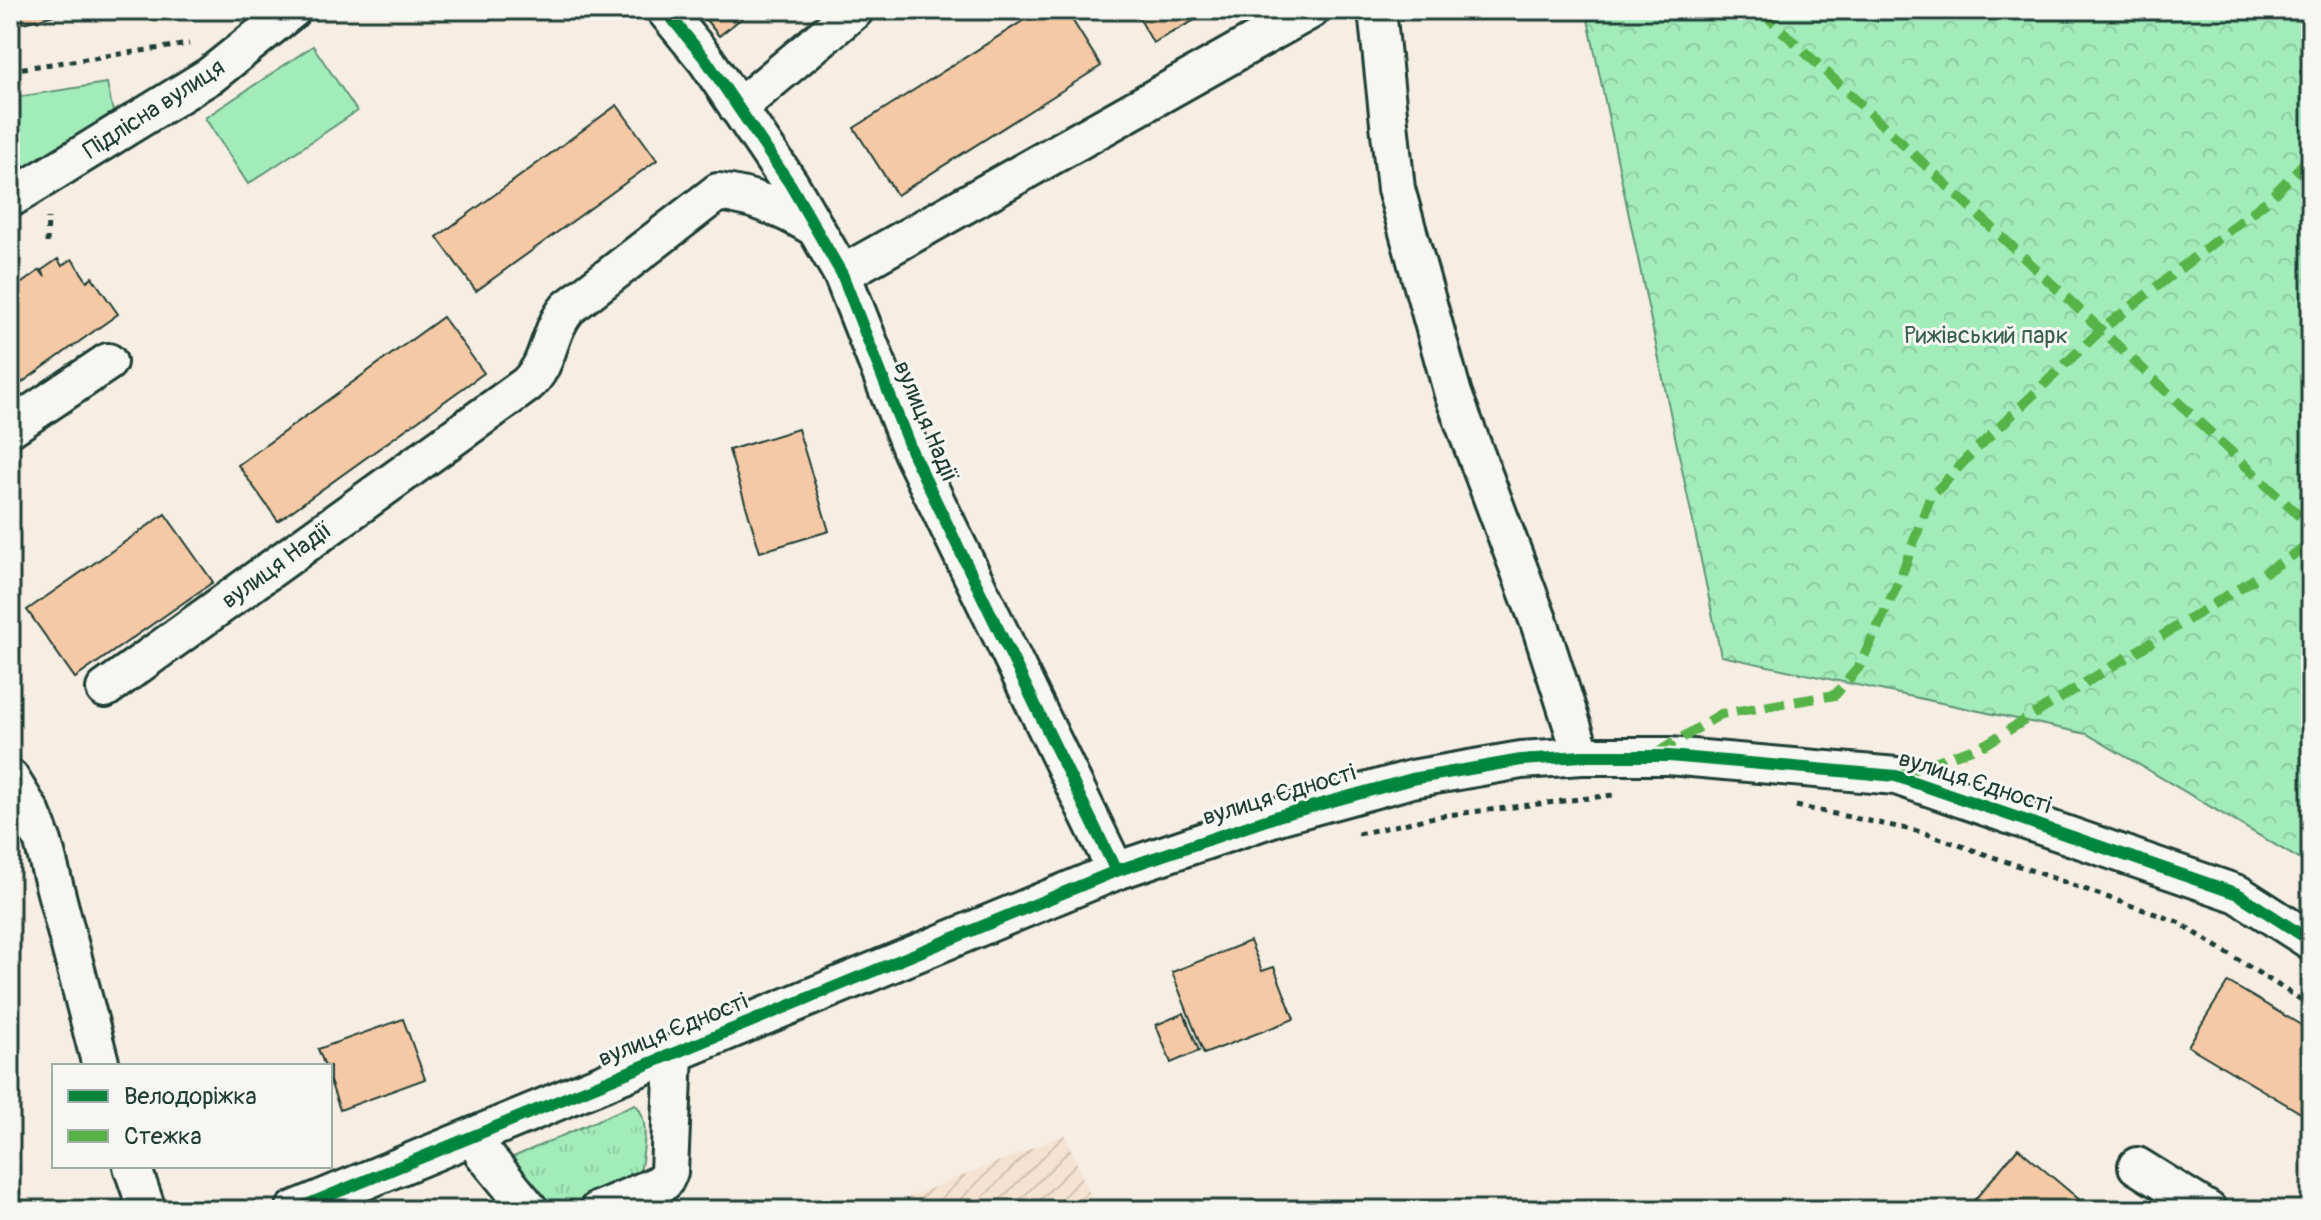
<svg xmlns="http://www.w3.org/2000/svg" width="2321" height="1220" viewBox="0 0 2321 1220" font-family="Pangolin,sans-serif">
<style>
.industrial{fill:url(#industrial-furrows)}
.grass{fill:url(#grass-tufts);stroke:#609477;stroke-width:2}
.forest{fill:url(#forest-crowns);stroke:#609477;stroke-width:2}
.park{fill:#a2ecba;stroke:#609477;stroke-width:2}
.building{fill:#f5c9a5;stroke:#1f3d34;stroke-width:2}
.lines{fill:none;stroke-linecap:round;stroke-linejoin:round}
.minor-casing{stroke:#1f3d34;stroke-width:42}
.path{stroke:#1f3d34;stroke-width:5;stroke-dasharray:6 6;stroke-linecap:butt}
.minor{stroke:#f6f6f2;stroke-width:36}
.quiet{stroke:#55b346;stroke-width:10;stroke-dasharray:20 10;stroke-linecap:butt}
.cycleway-casing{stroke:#f6f6f2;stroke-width:17}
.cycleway{stroke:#00873e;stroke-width:12}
.labels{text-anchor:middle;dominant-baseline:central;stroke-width:6;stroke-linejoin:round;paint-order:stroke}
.street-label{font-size:24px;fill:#1f3d34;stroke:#f6f6f2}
.park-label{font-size:24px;fill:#39604f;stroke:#f6f6f2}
</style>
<defs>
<pattern id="industrial-furrows" width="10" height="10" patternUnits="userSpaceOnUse" patternTransform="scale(2)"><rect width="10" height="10" fill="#f6e2d0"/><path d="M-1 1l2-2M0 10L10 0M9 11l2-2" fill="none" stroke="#d2c3b3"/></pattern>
<pattern id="grass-tufts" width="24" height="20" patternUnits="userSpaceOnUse" patternTransform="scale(2)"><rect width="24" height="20" fill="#a2ecba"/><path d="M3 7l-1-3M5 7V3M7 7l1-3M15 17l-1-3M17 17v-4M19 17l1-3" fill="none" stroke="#8bcba0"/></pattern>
<pattern id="forest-crowns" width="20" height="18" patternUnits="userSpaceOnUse" patternTransform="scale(2)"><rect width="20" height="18" fill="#a2ecba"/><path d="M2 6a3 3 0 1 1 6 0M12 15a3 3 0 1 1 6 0" fill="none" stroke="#8bcba0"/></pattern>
</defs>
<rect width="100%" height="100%" fill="#f6ede3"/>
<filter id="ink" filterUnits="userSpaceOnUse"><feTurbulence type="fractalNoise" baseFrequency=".0125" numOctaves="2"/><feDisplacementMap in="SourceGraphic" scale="16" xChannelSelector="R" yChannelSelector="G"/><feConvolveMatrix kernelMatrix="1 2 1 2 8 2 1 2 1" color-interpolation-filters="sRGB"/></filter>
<g filter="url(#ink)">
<path class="industrial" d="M1065,1135L1096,1210H877Z"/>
<path class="grass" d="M635,1104C652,1120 642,1154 640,1175L635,1180L562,1208L548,1202L514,1163L513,1157Z"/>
<path class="forest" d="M1586,10H2311V866L2087,734L1721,656Z"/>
<g class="park">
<path d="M313,46L357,111L248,184L205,118Z"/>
<path d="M107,83L114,117L10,178V98Z"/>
</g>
<g class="building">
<path d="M10,10H74L23,23L21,15L10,18Z"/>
<path d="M698,10H752L719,36Z"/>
<path d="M1040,10H1066L1101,66L897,195L854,128Z"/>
<path d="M1135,10H1213L1153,43Z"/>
<path d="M617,105L657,160L476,291L437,237Z"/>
<path d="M58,259L62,266L72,259L87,281L92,277L118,314L10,391V284L15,288L40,270L45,277L42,270Z"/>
<path d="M443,317L484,373L278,521L238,465Z"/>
<path d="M798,429L829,531L760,552L729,450Z"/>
<path d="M165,514L213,582L75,678L27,610Z"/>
<path d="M1250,941L1262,971L1274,967L1294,1019L1204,1054L1172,972Z"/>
<path d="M2228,982L2311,1031V1119L2188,1046Z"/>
<path d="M1184,1013L1199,1051L1171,1063L1156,1025Z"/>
<path d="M403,1019L425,1079L340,1110L330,1081V1066H325L318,1049Z"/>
<path d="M2018,1148L2081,1201L2073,1210H1966Z"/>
</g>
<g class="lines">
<defs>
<g id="minor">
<path d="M665,10L706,60L790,184L842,274L912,452L1116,871"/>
<path d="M1377,10L1396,189L1453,394L1540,625L1582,756"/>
<path d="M738,108L855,10"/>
<path d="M10,199L211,75L292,10"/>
<path d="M842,274L1311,10"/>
<path d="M10,428L108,362"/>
<path d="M105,689L526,385C551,364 546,334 568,308L718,192C752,196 786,210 815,228"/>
<path d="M10,778L31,812L43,842L101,1066"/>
<path d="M475,1136L483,1153L530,1210"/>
<path d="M132,1166L147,1210"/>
<path d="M2137,1166L2208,1210"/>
<path d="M294,1210L1116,871L1278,816L1412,779L1521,760L1582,756H1669L1896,776L2238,894L2311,941"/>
<path d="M598,1210L664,1182L669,1172L674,1053"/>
</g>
</defs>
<use href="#minor" class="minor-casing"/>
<g class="path">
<path d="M10,70L189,44"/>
<path d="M47,243L48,218"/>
<path d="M1796,806L1922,832L2178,922L2311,1006"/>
<path d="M1358,834L1439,816L1613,795"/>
</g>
<use href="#minor" class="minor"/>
<g class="quiet">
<path d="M1760,10L2311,527"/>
<path d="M1657,753L1721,714L1835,695L1859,667L1900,579L1930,498L1968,457L2101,330L2268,200L2311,156"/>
<path d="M1897,775L1986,744L2311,544"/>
</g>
<defs>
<g id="cycleway">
<path d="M665,10L706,60L790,184L842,274L912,452L1116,871"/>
<path d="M294,1210L1116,871L1278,816L1412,779L1521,760L1582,756H1669L1896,776L2238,894L2311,941"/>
</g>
</defs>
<use href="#cycleway" class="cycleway-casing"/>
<use href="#cycleway" class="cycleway"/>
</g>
</g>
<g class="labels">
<g class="street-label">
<text transform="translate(154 109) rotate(-33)">Підлісна вулиця</text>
<text transform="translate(926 422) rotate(67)">вулиця Надії</text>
<text transform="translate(277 565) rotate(-36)">вулиця Надії</text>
<text transform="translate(1975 782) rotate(18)">вулиця Єдності</text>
<text transform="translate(1279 795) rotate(-17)">вулиця Єдності</text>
<text transform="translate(673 1030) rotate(-22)">вулиця Єдності</text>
</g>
<g class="park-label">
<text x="1986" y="335">Рижівський парк</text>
</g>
</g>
<rect width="2321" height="1220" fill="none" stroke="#f6f6f2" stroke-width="40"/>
<rect x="20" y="20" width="2281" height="1180" fill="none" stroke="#1f3d34" stroke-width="3" filter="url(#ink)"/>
<rect x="52" y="1064" width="280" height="104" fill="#f6f6f2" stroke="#a0aca6" stroke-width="2"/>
<rect x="68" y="1090" width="40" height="12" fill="#00873e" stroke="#a0aca6" stroke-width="2"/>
<text x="124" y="1104" font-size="24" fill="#1f3d34">Велодоріжка</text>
<rect x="68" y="1130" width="40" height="12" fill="#55b346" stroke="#a0aca6" stroke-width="2"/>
<text x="124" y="1144" font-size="24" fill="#1f3d34">Стежка</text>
</svg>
